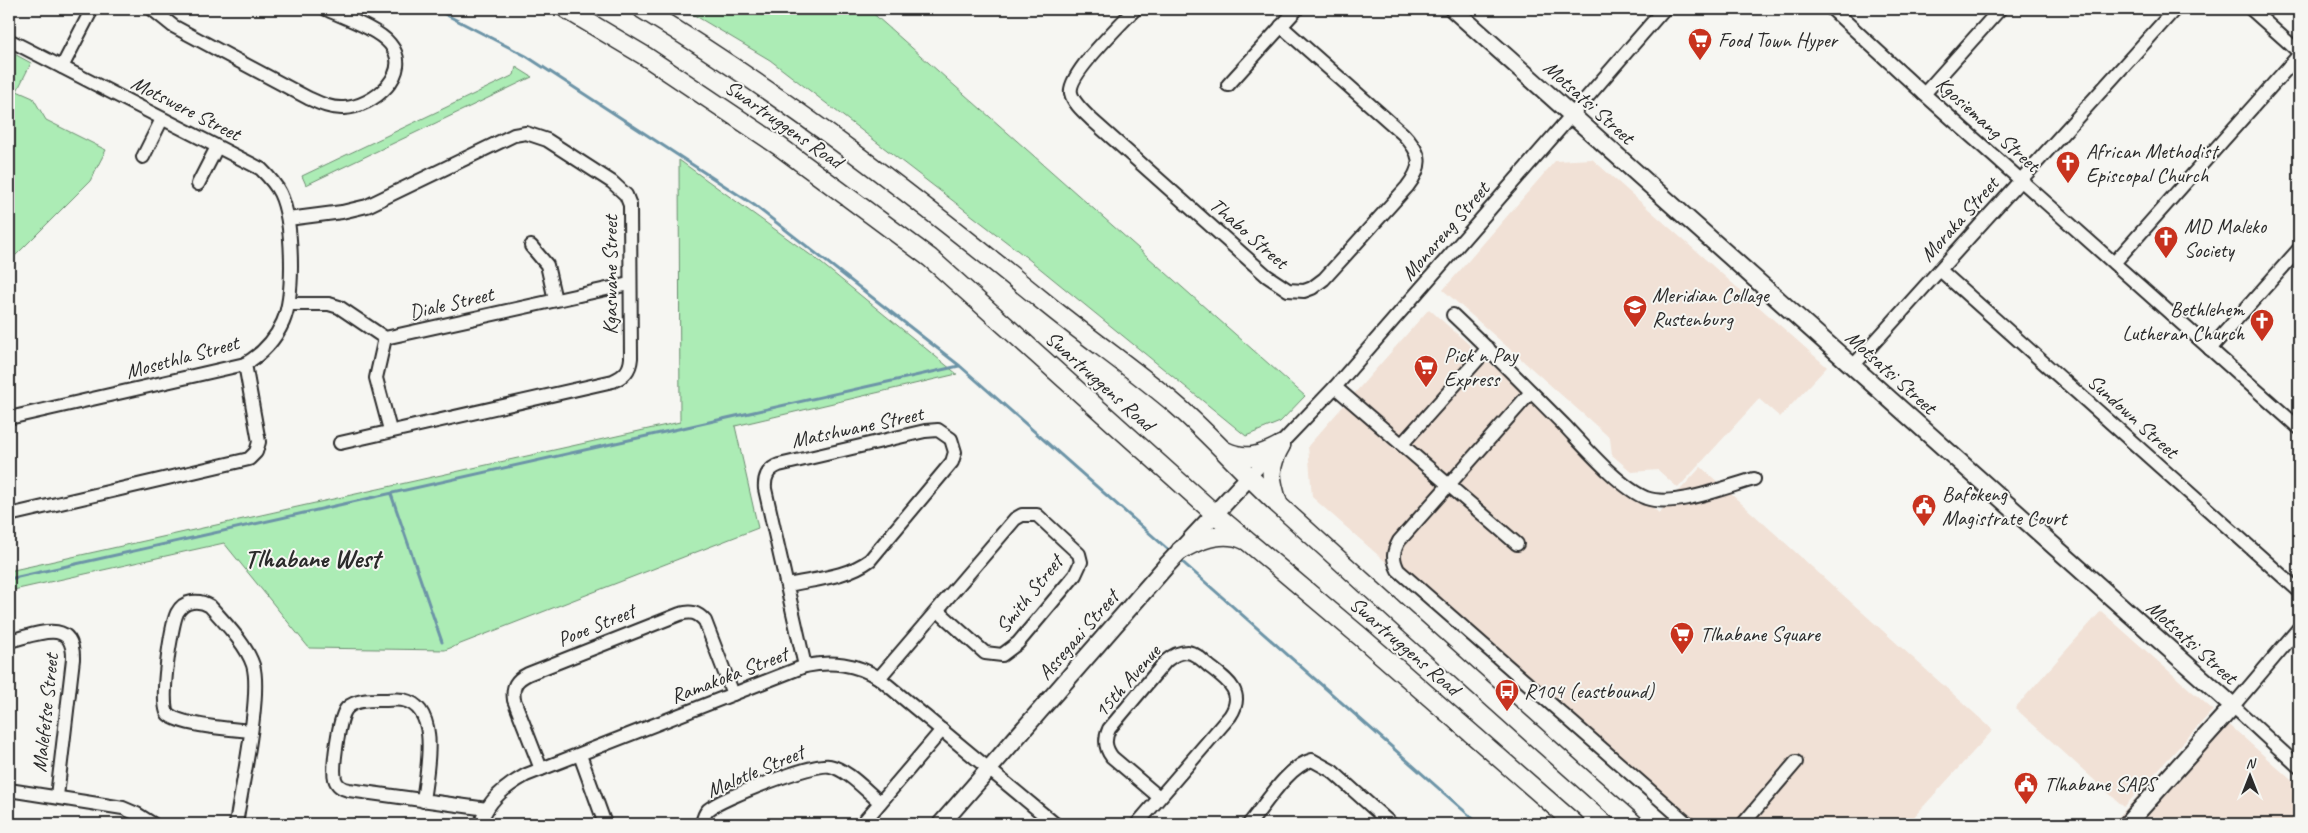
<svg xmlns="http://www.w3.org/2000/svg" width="2308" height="833" viewBox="0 0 2308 833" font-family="Caveat,sans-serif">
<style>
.built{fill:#f1e1d6}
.green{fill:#acecb5;stroke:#6c8c70}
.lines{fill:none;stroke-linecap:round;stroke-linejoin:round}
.stream{stroke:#6c94a7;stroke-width:3}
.minor-casing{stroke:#2b2b2b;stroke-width:16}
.tertiary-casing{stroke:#2b2b2b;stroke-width:20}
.secondary-casing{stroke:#2b2b2b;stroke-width:21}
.minor{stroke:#f6f6f2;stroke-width:12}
.tertiary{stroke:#f6f6f2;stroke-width:16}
.secondary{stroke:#f6f6f2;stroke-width:18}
.labels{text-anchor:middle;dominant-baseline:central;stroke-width:4;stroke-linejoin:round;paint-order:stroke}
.poi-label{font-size:21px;fill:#2b2b2b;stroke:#f6f6f2;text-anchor:start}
.street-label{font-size:21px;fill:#2b2b2b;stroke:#f6f6f2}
.district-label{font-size:26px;font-weight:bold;fill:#2b2b2b;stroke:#f6f6f2}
</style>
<rect width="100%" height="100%" fill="#f6f6f2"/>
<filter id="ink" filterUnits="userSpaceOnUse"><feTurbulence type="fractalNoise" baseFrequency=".02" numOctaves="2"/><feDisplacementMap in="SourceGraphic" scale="10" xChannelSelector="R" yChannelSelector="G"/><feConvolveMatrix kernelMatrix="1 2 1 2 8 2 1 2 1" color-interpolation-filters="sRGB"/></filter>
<g filter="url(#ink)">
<g class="built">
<path d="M1592,159L1827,367L1780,417L1759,399L1678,488L1658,470L1632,472L1612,455L1610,438L1443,290L1555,161Z"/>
<path d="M1429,309L1659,513L1701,467L1993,730L1912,819L1917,824H1684L1312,497L1308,446Z"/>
<path d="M2101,611L2213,710L2124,807L2015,708Z"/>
<path d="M2215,712L2299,787V824H2112Z"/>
</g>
<g class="green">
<path d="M684,9H868L1305,396L1280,422L1246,436L1026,257L770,60Z"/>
<path d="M9,51L31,63L17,91L33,98L46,120L106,150L90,181L9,262Z"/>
<path d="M516,67L532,77L306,185L302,176L514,75Z"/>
<path d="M679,160L816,259L957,374L735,426L758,528L445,650L309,648L224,543L9,591V571L680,422Z"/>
</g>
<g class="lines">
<g class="stream">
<path d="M435,9L526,56L754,205L960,366L1172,553"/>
<path d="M391,494L442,642"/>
<path d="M1179,559L1479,824"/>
<path d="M9,579L959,366"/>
</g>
<defs>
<g id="minor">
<path d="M152,9L173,26L308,98C319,103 331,109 344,108C373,107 414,73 390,44C378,29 343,17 326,9"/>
<path d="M1135,9C1122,23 1067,75 1071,93C1073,103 1085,113 1092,120L1267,276L1288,290L1304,291L1312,288L1324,279L1407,187C1424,165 1422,154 1403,134L1281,26"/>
<path d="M1832,9L1924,94L2299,428"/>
<path d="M2251,9L2299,52"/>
<path d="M9,40L261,169C268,176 275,183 280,193C293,220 295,294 283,322C275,340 262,354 245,364L9,418"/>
<path d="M62,67L92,9"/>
<path d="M1228,85L1297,9"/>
<path d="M1924,94L2000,9"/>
<path d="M143,157L162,119"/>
<path d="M198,184L217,147"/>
<path d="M288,219L342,212L367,206L514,135L526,133L547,140L612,182L626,195L630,205L631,358C630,371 624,376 613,381L340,443"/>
<path d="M531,246L547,265L555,300"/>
<path d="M2114,263L2299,55"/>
<path d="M1940,270L2299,591"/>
<path d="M289,304H329L339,307L385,338L629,284"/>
<path d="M1453,315C1491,351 1527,388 1564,425C1584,446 1620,488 1646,498C1675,508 1725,487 1754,479"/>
<path d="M385,338L376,378L390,430"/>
<path d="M2210,349L2299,249"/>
<path d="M1853,366L2175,9"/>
<path d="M1335,387L1517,544"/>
<path d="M1531,392L1399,541C1393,552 1392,558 1398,570L1688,824"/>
<path d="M1402,444L1488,348"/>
<path d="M1250,476L1335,387L1664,9"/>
<path d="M9,515L249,459L256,452L259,442L245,364"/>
<path d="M788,585C816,579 847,577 870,560L952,462L955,452L951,439L938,430L925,431L779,465C768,469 764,477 765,489L805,666"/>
<path d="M2299,628L2233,706L2299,767"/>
<path d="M9,641C35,635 74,616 73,659L57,796"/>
<path d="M879,678L1015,519L1022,515H1037L1079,554L1081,562L1075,575L1018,643L1002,655L985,653L937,610"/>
<path d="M580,755L605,824"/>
<path d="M541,769L514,700C512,686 516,680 528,674L680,614C691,611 697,612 705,621L733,694"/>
<path d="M9,790L123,808L137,814L153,824"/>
<path d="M423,801C426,774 442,708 403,700C397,699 390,700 384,700C373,700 356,699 347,708C339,716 332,768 335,779C337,786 343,789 349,790L487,809"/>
<path d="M236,824C241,790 262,694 253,665C246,644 225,623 210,606C199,599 184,600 177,613C171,626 159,705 168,714C181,726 232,729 250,731"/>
<path d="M481,824C486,801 506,786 526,775L805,666C832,661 855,663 879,678L1055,824"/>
<path d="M702,824C703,819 704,814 708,810C720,799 814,762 830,766C848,770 866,791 880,802"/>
<path d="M862,824L942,730"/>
<path d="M1137,824L1230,716C1246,692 1227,680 1209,666C1203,661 1196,653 1187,652C1178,652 1172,656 1166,661L1109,729C1104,740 1105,748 1112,757L1159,797"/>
<path d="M1249,824C1265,805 1288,766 1312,760L1332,771L1391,824"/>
<path d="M1743,824L1796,762"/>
</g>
<g id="tertiary">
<path d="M1453,9L2233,706L2127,824"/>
<path d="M941,824L1166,566L1250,476"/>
</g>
<g id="secondary">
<path d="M566,9L645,56L779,146L930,258L1215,514L1361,637L1575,824"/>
<path d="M642,9C786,96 919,200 1049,306C1091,340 1135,370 1176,405C1214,438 1246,476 1283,509C1399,615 1516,720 1634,824"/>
<path d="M1225,451C1246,461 1261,456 1281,445"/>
<path d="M1278,503C1270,478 1268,468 1281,445"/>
<path d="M1181,550C1200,539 1224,530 1245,540"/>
</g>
</defs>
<use href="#minor" class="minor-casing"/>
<use href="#tertiary" class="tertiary-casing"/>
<use href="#secondary" class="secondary-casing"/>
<use href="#minor" class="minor"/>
<use href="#tertiary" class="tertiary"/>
<use href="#secondary" class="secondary"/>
</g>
</g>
<defs>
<symbol id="supermarket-pin" viewBox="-11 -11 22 30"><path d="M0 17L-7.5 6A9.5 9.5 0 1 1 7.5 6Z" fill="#c8321e" stroke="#f6f6f2"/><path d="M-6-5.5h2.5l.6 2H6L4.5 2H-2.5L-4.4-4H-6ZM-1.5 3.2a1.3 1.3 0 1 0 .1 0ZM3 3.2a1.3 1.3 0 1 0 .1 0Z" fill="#fff"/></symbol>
<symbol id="church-pin" viewBox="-11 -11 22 30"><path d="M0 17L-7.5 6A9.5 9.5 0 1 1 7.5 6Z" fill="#c8321e" stroke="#f6f6f2"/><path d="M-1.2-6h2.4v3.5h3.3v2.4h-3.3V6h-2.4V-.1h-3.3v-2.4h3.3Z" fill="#fff"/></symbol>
<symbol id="university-pin" viewBox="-11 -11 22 30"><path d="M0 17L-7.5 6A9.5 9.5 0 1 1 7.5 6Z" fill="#c8321e" stroke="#f6f6f2"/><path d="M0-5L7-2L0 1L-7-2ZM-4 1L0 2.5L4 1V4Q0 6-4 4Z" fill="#fff"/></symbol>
<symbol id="civic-pin" viewBox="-11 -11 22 30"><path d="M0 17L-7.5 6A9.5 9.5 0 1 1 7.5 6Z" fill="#c8321e" stroke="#f6f6f2"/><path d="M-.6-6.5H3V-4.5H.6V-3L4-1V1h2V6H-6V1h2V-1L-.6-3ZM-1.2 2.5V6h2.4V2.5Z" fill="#fff"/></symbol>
<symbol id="bus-pin" viewBox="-11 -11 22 30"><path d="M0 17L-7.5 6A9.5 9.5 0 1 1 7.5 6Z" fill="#c8321e" stroke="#f6f6f2"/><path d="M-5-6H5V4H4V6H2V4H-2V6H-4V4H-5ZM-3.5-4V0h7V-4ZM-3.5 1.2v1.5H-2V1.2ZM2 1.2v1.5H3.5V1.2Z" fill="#fff"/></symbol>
</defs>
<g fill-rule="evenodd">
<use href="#supermarket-pin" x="1686" y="26" width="28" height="38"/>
<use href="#church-pin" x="2054" y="149" width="28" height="38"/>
<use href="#church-pin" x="2152" y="224" width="28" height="38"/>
<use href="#university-pin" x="1621" y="293" width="28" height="38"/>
<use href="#church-pin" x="2248" y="307" width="28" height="38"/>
<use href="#supermarket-pin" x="1412" y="353" width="28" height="38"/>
<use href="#civic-pin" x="1910" y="492" width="28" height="38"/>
<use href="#supermarket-pin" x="1668" y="620" width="28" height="38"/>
<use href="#bus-pin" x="1493" y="677" width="28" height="38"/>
<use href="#civic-pin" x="2012" y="770" width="28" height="38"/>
</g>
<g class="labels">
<g class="poi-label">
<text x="1718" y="40">Food Town Hyper</text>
<text x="2086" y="151">African Methodist<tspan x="2086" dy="24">Episcopal Church</tspan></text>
<text x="2184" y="226">MD Maleko<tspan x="2184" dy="24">Society</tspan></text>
<text x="1652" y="295">Meridian Collage<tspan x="1652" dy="24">Rustenburg</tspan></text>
<text x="2244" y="309" text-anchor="end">Bethlehem<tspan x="2244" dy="24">Lutheran Church</tspan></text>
<text x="1444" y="355">Pick n Pay<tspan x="1444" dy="24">Express</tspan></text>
<text x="1942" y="494">Bafokeng<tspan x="1942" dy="24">Magistrate Court</tspan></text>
<text x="1700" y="634">Tlhabane Square</text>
<text x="1524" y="691">R104 (eastbound)</text>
<text x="2044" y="784">Tlhabane SAPS</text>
</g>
<g class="street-label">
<text transform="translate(1589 102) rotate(42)">Motsatsi Street</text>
<text transform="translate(186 108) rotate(27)">Motswere Street</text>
<text transform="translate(784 124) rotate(35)">Swartruggens Road</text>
<text transform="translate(1988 124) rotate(42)">Kgosiemang Street</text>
<text transform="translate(1959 219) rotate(-48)">Moraka Street</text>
<text transform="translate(1445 231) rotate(-49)">Monareng Street</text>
<text transform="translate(1249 233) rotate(41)">Thabo Street</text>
<text transform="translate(610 275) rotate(-90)">Kgaswane Street</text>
<text transform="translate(451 303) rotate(-13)">Diale Street</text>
<text transform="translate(182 357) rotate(-15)">Mosethla Street</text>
<text transform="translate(1891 372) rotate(42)">Motsatsi Street</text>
<text transform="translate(1100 381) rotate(42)">Swartruggens Road</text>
<text transform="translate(2133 416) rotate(42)">Sundown Street</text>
<text transform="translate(857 427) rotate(-12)">Matshwane Street</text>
<text transform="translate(1029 594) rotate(-51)">Smith Street</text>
<text transform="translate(596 625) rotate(-22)">Pooe Street</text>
<text transform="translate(1078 635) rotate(-49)">Assegaai Street</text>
<text transform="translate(2192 642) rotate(42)">Motsatsi Street</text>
<text transform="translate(1405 646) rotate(41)">Swartruggens Road</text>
<text transform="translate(729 675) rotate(-21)">Ramakoka Street</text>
<text transform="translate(1127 681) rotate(-49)">15th Avenue</text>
<text transform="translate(45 713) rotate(-84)">Malefetse Street</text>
<text transform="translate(755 771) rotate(-23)">Malotle Street</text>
</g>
<g class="district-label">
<text x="312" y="558">Tlhabane West</text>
</g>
</g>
<rect width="2308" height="833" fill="none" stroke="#f6f6f2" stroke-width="30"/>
<rect x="15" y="15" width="2278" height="803" fill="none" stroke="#2b2b2b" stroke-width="2" filter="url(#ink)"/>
<g transform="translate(2250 776)" stroke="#f6f6f2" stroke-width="4" paint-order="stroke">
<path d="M0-4L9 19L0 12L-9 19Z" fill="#2b2b2b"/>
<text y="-8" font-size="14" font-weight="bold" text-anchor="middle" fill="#2b2b2b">N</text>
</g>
</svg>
